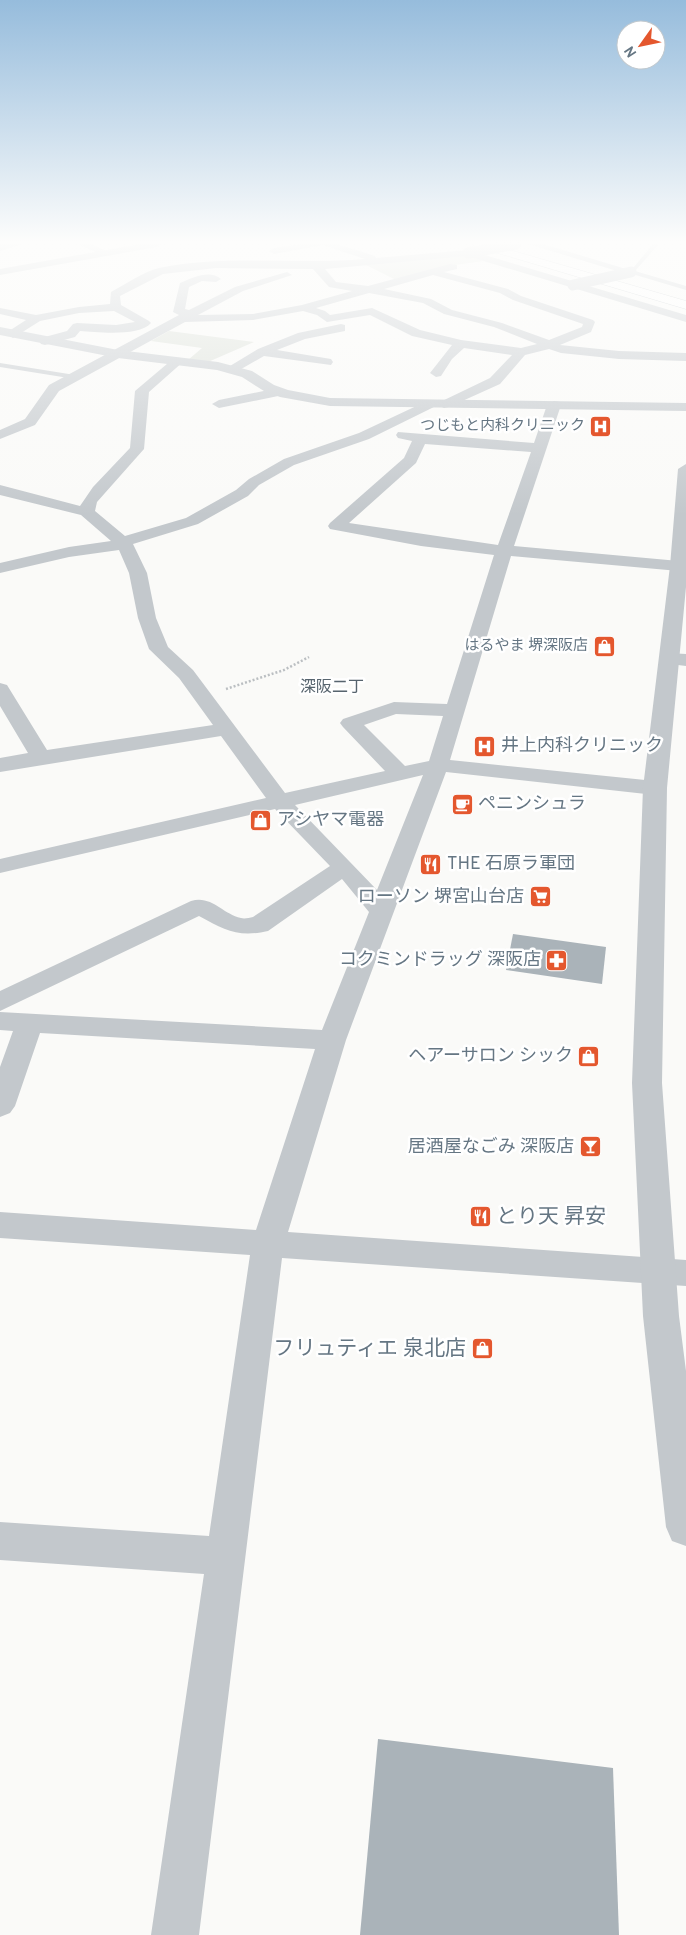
<svg xmlns="http://www.w3.org/2000/svg" width="686" height="1935" viewBox="0 0 686 1935" font-family="Overpass,'Noto Sans JP',sans-serif">
<style>
.green{fill:#dadfd7}
.building{fill:#aab3b9}
.lines{fill:none;stroke-linecap:round;stroke-linejoin:round}
.secondary-casing{stroke:#b3babf;stroke-width:1}
.path{stroke:#bbbfc2;stroke-width:2.5;stroke-dasharray:2 2;stroke-linecap:butt}
.service{fill:#c3c8cc;fill-rule:evenodd}
.minor{fill:#c3c8cc;fill-rule:evenodd}
.tertiary{fill:#c3c8cc;fill-rule:evenodd}
.secondary{fill:#fff;fill-rule:evenodd}
.minor-bridge{stroke:#c3c8cc;stroke-width:11}
.labels{text-anchor:middle;dominant-baseline:central;stroke-width:5;stroke-linejoin:round;paint-order:stroke}
.far-poi-label{font-size:15px;fill:#657683;stroke:#fff;text-anchor:end}
.far-neighbourhood-label{font-size:16px;fill:#57646e;stroke:#fff}
.poi-label{font-size:18px;fill:#657683;stroke:#fff;text-anchor:start}
.near-poi-label{font-size:21px;fill:#657683;stroke:#fff;text-anchor:start}
</style>
<rect width="100%" height="100%" fill="#fafaf8"/>
<g class="green">
<path d="M466,255L484,261L447,266L396,280L364,264Z"/>
<path d="M169,331L254,342L208,362L188,360L202,348L151,341Z"/>
</g>
<g class="building">
<path d="M513,934L606,947L602,984L506,970Z"/>
<path d="M378,1739L613,1768L619,1935H360Z"/>
</g>
<g class="lines">
<defs>
<path id="secondary" d="M473,244H489L686,301V309L474,246Z"/>
</defs>
<use href="#secondary" class="secondary-casing"/>
<path class="path" d="M226,689L284,670L309,657"/>
<g class="service">
<path d="M653,244L658,245L635,271L686,286V290L629,273Z"/>
<path d="M0,363L75,375L78,377L75,379L0,367Z"/>
</g>
<g class="minor">
<path d="M5,244H23L0,251V245Z"/>
<path d="M78,244H91L111,253L102,255Z"/>
<path d="M301,244H337L375,256L376,258L468,250L686,315V322L467,256L325,269L336,282L368,286L450,264L457,265V269L444,272L508,289L521,296L593,320L595,322L591,332L560,345L619,351L686,353V361L619,359L561,353L549,349L525,355L500,384L449,407L444,408L438,405L369,439L294,465L259,485L248,496L198,524L133,544L147,573L156,618L168,647L193,670L285,793L385,771L343,727L340,723L343,719L394,702L447,704L494,555L421,546L330,529L328,526L330,523L404,458L412,441L398,438L396,435L398,432L534,443L547,405L554,401L559,402L561,405L514,546L679,561L685,562L686,568L679,571L511,556L450,760L655,781L663,783L666,788L663,793L655,795L446,772L346,1040L288,1232L686,1260V1286L282,1258L199,1935H151L204,1574L0,1560V1522L209,1536L250,1255L0,1238V1212L256,1230L315,1049L40,1033L15,1106L10,1113L0,1117V1067L13,1031L0,1030V1012L322,1030L369,912L342,879L268,931C238,938 225,930 199,916L0,1011V991L191,901C212,895 222,914 241,918C244,919 249,918 253,917L330,866L275,809L0,873V859L266,798L221,736L0,772V758L28,753L0,706V683L7,685L47,750L213,725L179,678L149,649L138,618L129,573L119,550L69,557L0,573V563L69,547L111,541L81,515L0,495V485L80,506L93,487L130,448L135,391L174,358H182L184,361L149,392L144,449L97,502L95,511L125,536L186,518L236,490L249,479L284,459L359,433L427,401L432,400L438,403L490,378L512,355L464,348L452,359L441,376L436,377L430,373L452,345L412,336L370,315L327,322L317,315L303,311L253,320L185,322L59,391L35,425L0,439V430L25,419L49,385L179,315L173,312L180,283C192,278 210,269 221,279L216,282L202,281L189,287L185,309L189,310L235,287L287,272L292,275L243,291L198,315L253,314L302,305L352,291L329,287L313,269L216,268L163,274L120,296L121,305L149,321L151,323C139,337 97,332 80,331L75,337L45,345L41,344L39,341L41,338L67,331L73,324L77,323L116,325L135,322L114,311L79,313L40,321L13,338L7,334L9,331L26,320L0,314V308L36,315L79,307L110,304L111,292C126,284 143,272 159,268C222,254 299,265 365,259L323,245L274,254L269,251L274,248ZM433,275L500,293L513,300L583,324L582,327L549,340L502,323L452,310L431,299L384,289ZM369,293L423,303L444,314L494,327L537,344L521,348L461,340L420,330L372,308L330,315L325,311L316,308ZM425,444L531,452L498,545L349,523L416,463ZM396,714L443,716L429,761L405,766L364,725ZM423,775L377,890L295,805Z"/>
<path d="M528,244H543L636,272L635,274H627Z"/>
<path d="M341,324L345,325V331L305,339L277,350L331,359L333,362L331,365L264,356L236,372H226L225,369L258,349L298,333Z"/>
<path d="M278,388L283,389L285,392L283,395L219,408L212,404L219,400Z"/>
<path d="M669,653L686,654V666L662,663L659,659L662,655Z"/>
</g>
<g class="tertiary">
<path d="M140,244H162L157,247L0,275V269Z"/>
<path d="M0,327L118,350L218,362L252,371L274,385L288,390L330,398L686,403V411L330,406L280,397L264,391L242,377L217,370L118,358L0,335Z"/>
<path d="M686,464V587L667,788L662,1083L679,1316L686,1371V1546L672,1541L666,1527L643,1316L632,1083L643,788L670,566L678,469Z"/>
</g>
<use href="#secondary" class="secondary"/>
<g class="minor-bridge">
<path d="M468,253L516,244"/>
<path d="M573,285L631,272"/>
</g>
</g>
<linearGradient id="sky" x2="0" y2="1"><stop stop-color="#96bcdc"/><stop offset="0.47" stop-color="#fdfdfc"/><stop offset="1" stop-color="#fdfdfc" stop-opacity="0"/></linearGradient>
<rect width="686" height="515" fill="url(#sky)"/>
<defs>
<symbol id="hospital-square" viewBox="-11 -11 22 22"><rect x="-9" y="-9" width="18" height="18" rx="4" fill="#e4572e" stroke="#fff"/><path d="M-5-5h3v3.5h4V-5h3V5h-3V1.5h-4V5h-3Z" fill="#fff"/></symbol>
<symbol id="shop-square" viewBox="-11 -11 22 22"><rect x="-9" y="-9" width="18" height="18" rx="4" fill="#e4572e" stroke="#fff"/><path d="M-5-2.5h2.3a2.7 3.5 0 0 1 5.4 0H5L5.5 6h-11ZM-1.5-2.5h3a1.5 2.3 0 0 0-3 0Z" fill="#fff"/></symbol>
<symbol id="cafe-square" viewBox="-11 -11 22 22"><rect x="-9" y="-9" width="18" height="18" rx="4" fill="#e4572e" stroke="#fff"/><path d="M-5.5-4.5H6V0H3Q3 3.5 0 3.5H-2.5Q-5.5 3.5-5.5 0ZM3-3.2v2h1.7v-2ZM-6 4.5H4V6H-6Z" fill="#fff"/></symbol>
<symbol id="restaurant-square" viewBox="-11 -11 22 22"><rect x="-9" y="-9" width="18" height="18" rx="4" fill="#e4572e" stroke="#fff"/><path d="M-5-6h1v4h1v-4h1v4h1v-4h1v5L-1.5 .5V6h-2V.5L-5-1ZM5-6V6H3V1.5H1.5Q1.5-4 5-6Z" fill="#fff"/></symbol>
<symbol id="supermarket-square" viewBox="-11 -11 22 22"><rect x="-9" y="-9" width="18" height="18" rx="4" fill="#e4572e" stroke="#fff"/><path d="M-6-5.5h2.5l.6 2H6L4.5 2H-2.5L-4.4-4H-6ZM-1.5 3.2a1.3 1.3 0 1 0 .1 0ZM3 3.2a1.3 1.3 0 1 0 .1 0Z" fill="#fff"/></symbol>
<symbol id="pharmacy-square" viewBox="-11 -11 22 22"><rect x="-9" y="-9" width="18" height="18" rx="4" fill="#e4572e" stroke="#fff"/><path d="M-2-6h4v4h4v4h-4v4h-4v-4h-4v-4h4Z" fill="#fff"/></symbol>
<symbol id="bar-square" viewBox="-11 -11 22 22"><rect x="-9" y="-9" width="18" height="18" rx="4" fill="#e4572e" stroke="#fff"/><path d="M-6-5H6L.8 .8V4.5H3.5V6h-7V4.5H-.8V.8Z" fill="#fff"/></symbol>
</defs>
<g fill-rule="evenodd">
<use href="#hospital-square" x="588" y="414" width="25" height="25"/>
<use href="#shop-square" x="592" y="634" width="25" height="25"/>
<use href="#hospital-square" x="472" y="734" width="25" height="25"/>
<use href="#cafe-square" x="450" y="792" width="25" height="25"/>
<use href="#shop-square" x="248" y="808" width="25" height="25"/>
<use href="#restaurant-square" x="418" y="852" width="25" height="25"/>
<use href="#supermarket-square" x="528" y="884" width="25" height="25"/>
<use href="#pharmacy-square" x="544" y="948" width="25" height="25"/>
<use href="#shop-square" x="576" y="1044" width="25" height="25"/>
<use href="#bar-square" x="578" y="1134" width="25" height="25"/>
<use href="#restaurant-square" x="468" y="1204" width="25" height="25"/>
<use href="#shop-square" x="470" y="1336" width="25" height="25"/>
</g>
<g class="labels">
<g class="far-poi-label">
<text x="585" y="426">つじもと内科クリニック</text>
<text x="588" y="646">はるやま 堺深阪店</text>
</g>
<g class="far-neighbourhood-label">
<text x="332" y="688">深阪二丁</text>
</g>
<g class="poi-label">
<text x="501" y="746">井上内科クリニック</text>
<text x="478" y="804">ペニンシュラ</text>
<text x="277" y="820">アシヤマ電器</text>
<text x="447" y="864">THE 石原ラ軍団</text>
<text x="524" y="897" text-anchor="end">ローソン 堺宮山台店</text>
<text x="541" y="960" text-anchor="end">コクミンドラッグ 深阪店</text>
<text x="573" y="1056" text-anchor="end">ヘアーサロン シック</text>
<text x="574" y="1147" text-anchor="end">居酒屋なごみ 深阪店</text>
</g>
<g class="near-poi-label">
<text x="496" y="1217">とり天 昇安</text>
<text x="466" y="1349" text-anchor="end">フリュティエ 泉北店</text>
</g>
</g>
<g transform="translate(641 45) rotate(237)"><circle r="24" fill="#ffffff" stroke="#c1c8cd"/>
<path d="M0-4L9 19L0 12L-9 19Z" fill="#e4572e"/>
<text y="-8" font-size="14" font-weight="bold" text-anchor="middle" fill="#657683">N</text>
</g>
</svg>
